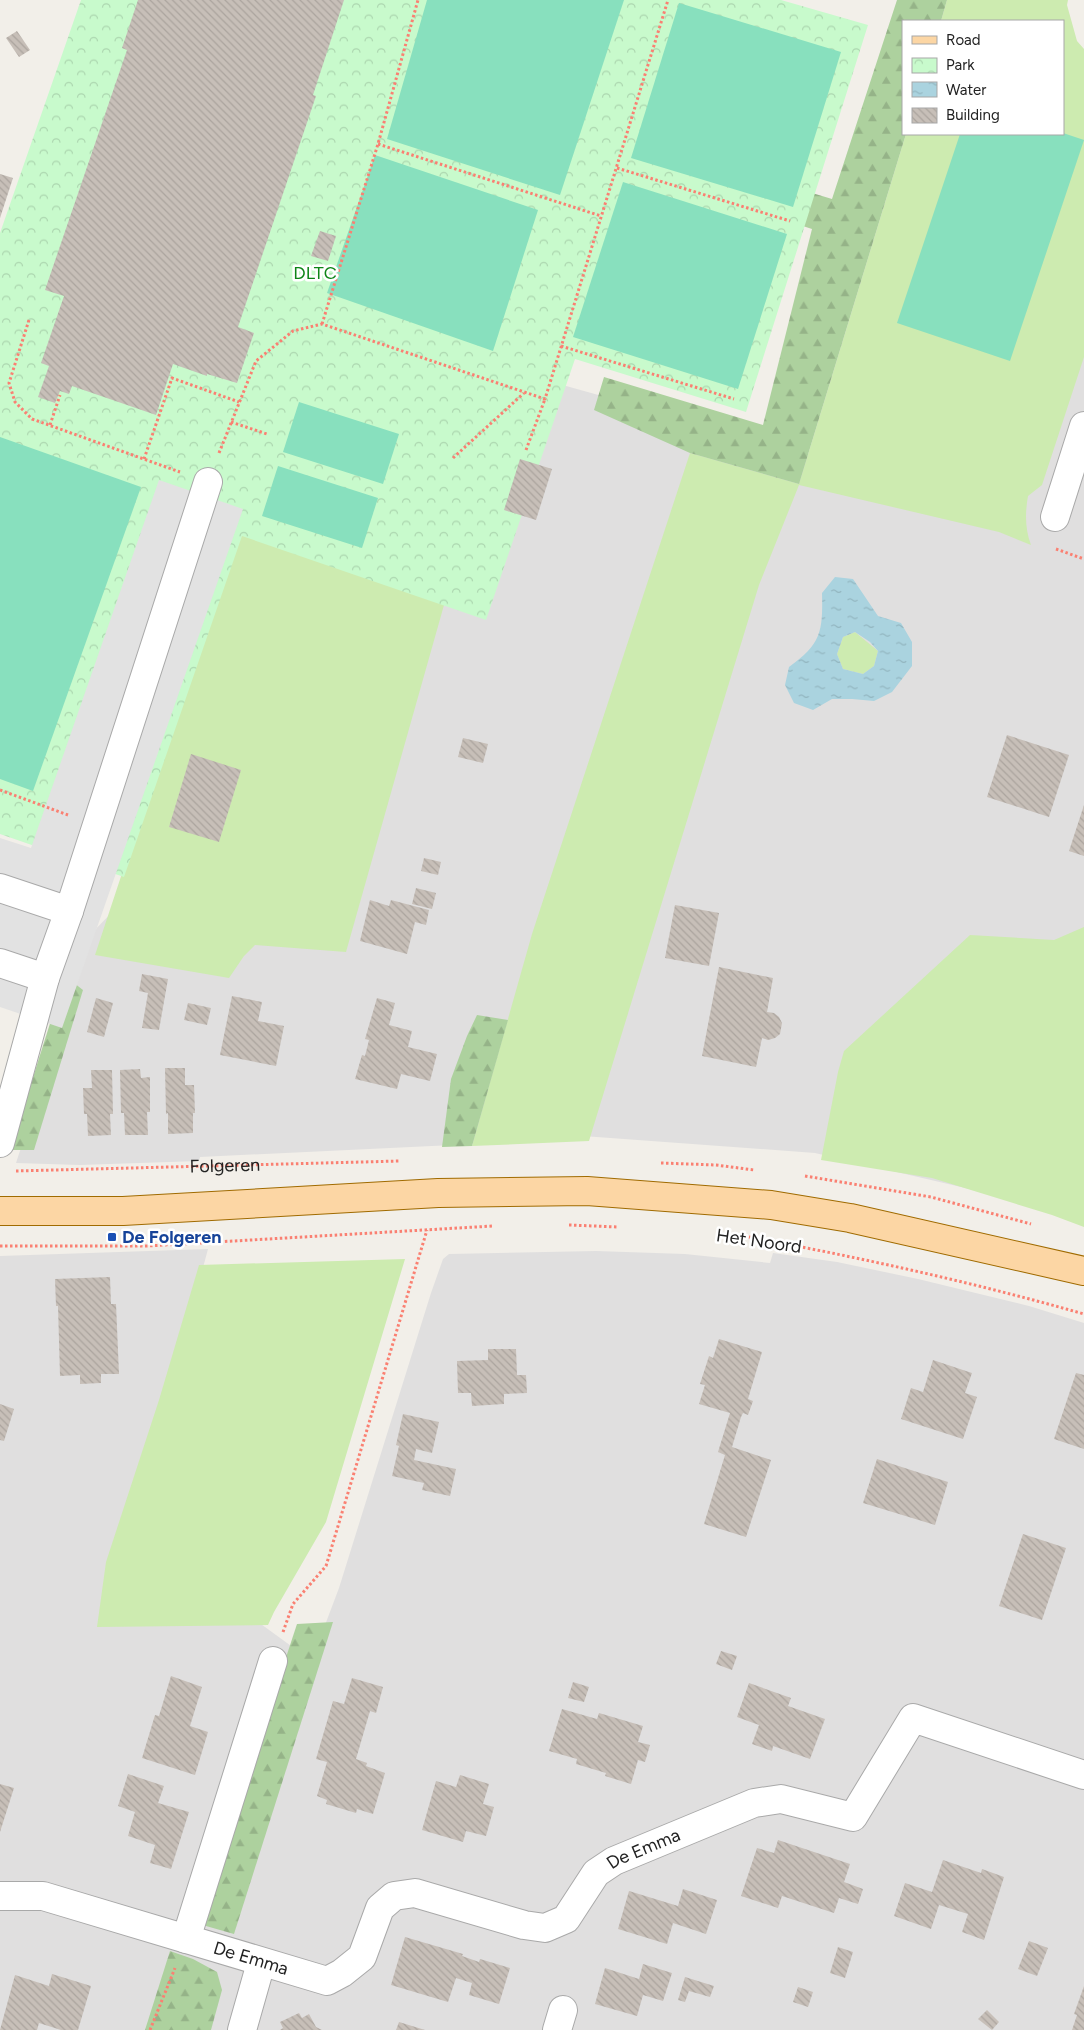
<svg xmlns="http://www.w3.org/2000/svg" width="1084" height="2030" viewBox="0 0 1084 2030" font-family="Figtree,sans-serif">
<style>
.residential{fill:#e0dfdf}
.grass{fill:#cdebb0}
.forest{fill:url(#forest-firs)}
.park{fill:url(#park-crowns)}
.pitch{fill:#88e0be}
.parking{fill:#e2e2e2}
.water{fill:url(#water-ripples);fill-rule:evenodd}
.building{fill:url(#building-back-hatch)}
.lines{fill:none;stroke-linecap:round;stroke-linejoin:round}
.minor-casing{stroke:#a9a9a9;stroke-width:30}
.major-casing{stroke:#a06b00;stroke-width:30}
.path{stroke:#fa8072;stroke-width:3;stroke-dasharray:2.5 2.5;stroke-linecap:butt}
.minor{stroke:#fff;stroke-width:28}
.major{stroke:#fcd6a4;stroke-width:28}
.transit-dot{fill:#1a4fb4;stroke:#fff;stroke-width:2}
.labels{text-anchor:middle;dominant-baseline:central;stroke-width:5;stroke-linejoin:round;paint-order:stroke}
.park-label{font-size:18px;fill:#0c8416;stroke:#fff}
.street-label{font-size:18px;fill:#222;stroke:#fff}
.transit-label{font-size:18px;font-weight:bold;fill:#164399;stroke:#fff;text-anchor:start}
</style>
<defs>
<pattern id="forest-firs" width="22" height="20" patternUnits="userSpaceOnUse" patternTransform="scale(1.25)"><rect width="22" height="20" fill="#add19e"/><path d="M5 1l3.5 6h-7zM16 11l3.5 6h-7z" fill="#95b388"/></pattern>
<pattern id="park-crowns" width="20" height="18" patternUnits="userSpaceOnUse" patternTransform="scale(1.25)"><rect width="20" height="18" fill="#c8facc"/><path d="M2 6a3 3 0 1 1 6 0M12 15a3 3 0 1 1 6 0" fill="none" stroke="#acd6af"/></pattern>
<pattern id="water-ripples" width="26" height="14" patternUnits="userSpaceOnUse" patternTransform="scale(1.25)"><rect width="26" height="14" fill="#aad3df"/><path d="M2 4q2-2 4 0t4 0M15 11q2-2 4 0t4 0" fill="none" stroke="#92b5bf"/></pattern>
<pattern id="building-back-hatch" width="6" height="6" patternUnits="userSpaceOnUse" patternTransform="scale(1.25)"><rect width="6" height="6" fill="#c7bfb8"/><path d="M-1 5l2 2M0 0l6 6M5-1l2 2" fill="none" stroke="#aba49e"/></pattern>
</defs>
<rect width="100%" height="100%" fill="#f2efe9"/>
<g class="residential">
<path d="M1084,280V1223L1034,1204L815,1153L583,1136L453,1145L200,1157L199,1161L80,1165L16,1163L91,934L441,571L559,384L1006,509Z"/>
<path d="M208,1249L109,1617L250,1616L298,1651L322,1633L339,1588L431,1293L443,1259L449,1254L596,1251L685,1254L770,1263L773,1253L837,1262L918,1279L1029,1306L1084,1323V2030H0V1256Z"/>
</g>
<g class="grass">
<path d="M947,0H1068L1067,5L1077,41L1084,49V357L1042,485L1028,496C1025,513 1025,529 1031,545L999,532L799,485L759,585L589,1141L472,1146L532,934L690,453L799,484L906,134H1063V21H941Z"/>
<path d="M240,533L446,598L346,952L255,945L244,956L229,978L95,955L181,695Z"/>
<path d="M855,632L878,651L874,666L863,674L843,669L837,654L843,637Z"/>
<path d="M1084,927V1227L1052,1215L932,1178L821,1160L838,1072L844,1051L970,935L1054,940Z"/>
<path d="M405,1259L326,1522L274,1612L268,1625L97,1627L106,1562L159,1400L199,1265Z"/>
</g>
<g class="forest">
<path d="M897,0H947L941,21H903V134H906L799,484L690,453L594,410L604,377L763,425L812,229L646,175L657,146L832,199Z"/>
<path d="M65,976L83,990L34,1150H10Z"/>
<path d="M477,1015L508,1020L472,1146L442,1147L451,1079L467,1036Z"/>
<path d="M333,1622L234,1934L206,1926L203,1914L207,1897L297,1624Z"/>
<path d="M170,1951L193,1959L217,1972L222,1990L211,2030H145Z"/>
</g>
<path class="park" d="M81,0H781L868,25L746,412L575,359L486,620L242,536L124,877L0,834V233Z"/>
<g class="pitch">
<path d="M427,0H624L560,195L387,139Z"/>
<path d="M679,3L841,52L793,207L631,158Z"/>
<path d="M1063,133L1084,140L1010,361L897,323L960,134Z"/>
<path d="M375,155L538,210L493,351L327,293Z"/>
<path d="M623,182L787,234L738,389L573,337Z"/>
<path d="M299,402L399,434L383,484L283,452Z"/>
<path d="M0,437L141,487L33,791L0,779Z"/>
<path d="M278,466L378,498L362,548L262,516Z"/>
</g>
<path class="parking" d="M159,480L243,509L62,1028L0,1007V838L31,848Z"/>
<path class="water" d="M835,577L853,579L878,616L901,623L912,642V666L892,692L874,701L852,699H832L813,710L794,703L785,685L789,667C821,644 823,632 822,593ZM855,632L870,642L878,651L874,666L863,674L843,669L837,654L843,637Z"/>
<g class="building">
<path d="M138,0H344L313,95L316,96L238,327L254,333L237,383L207,374V376L173,364L156,415L72,386L69,394L60,391L55,403L38,397L49,366L41,363L64,296L45,290L127,50L122,48Z"/>
<path d="M17,31L30,50L19,57L6,38Z"/>
<path d="M0,174L13,178L0,218Z"/>
<path d="M320,231L336,236L328,261L311,256Z"/>
<path d="M520,459L552,469L536,520L504,510Z"/>
<path d="M1007,735L1069,755L1049,817L987,797Z"/>
<path d="M463,738L488,744L483,763L458,757Z"/>
<path d="M191,754L241,770L219,842L169,827Z"/>
<path d="M1084,805V856L1069,851Z"/>
<path d="M424,858L441,862L438,875L421,871Z"/>
<path d="M416,888L436,893L432,909L412,904Z"/>
<path d="M370,900L389,906L391,900L429,910L426,925L415,922L407,954L360,941Z"/>
<path d="M675,905L719,913L709,966L665,958Z"/>
<path d="M719,967L773,978L767,1012L774,1013L779,1017L782,1023L780,1034L775,1038L768,1040L762,1038L756,1067L702,1056Z"/>
<path d="M142,974L168,979L159,1030L142,1028L148,993L139,991Z"/>
<path d="M232,996L262,1002L258,1021L284,1026L276,1066L220,1055Z"/>
<path d="M96,998L113,1003L104,1037L87,1032Z"/>
<path d="M377,998L395,1003L389,1025L412,1031L408,1047L437,1054L430,1081L401,1074L397,1089L355,1079L362,1055L365,1056L369,1040L365,1039Z"/>
<path d="M188,1003L211,1008L207,1025L184,1020Z"/>
<path d="M165,1068H185V1085H194L195,1113H193V1133L168,1134V1113L166,1114Z"/>
<path d="M140,1069L141,1078L150,1077V1112H147L148,1135H125L124,1113H121L120,1070Z"/>
<path d="M91,1070H112L113,1114H110L111,1135L88,1136L87,1114H84L83,1088H92Z"/>
<path d="M110,1277L111,1304H116L119,1374H101V1383L80,1384V1375L60,1376L58,1306H56L55,1279Z"/>
<path d="M719,1339L762,1352L748,1399L753,1401L748,1415L743,1413L741,1417L732,1447L771,1460L746,1537L704,1524L725,1455L718,1452L730,1413L699,1404L705,1385L700,1384L709,1356L713,1358Z"/>
<path d="M488,1349H516L517,1375H526L527,1393L504,1394V1404L472,1406L471,1393H458L457,1361L488,1360Z"/>
<path d="M933,1360L972,1373L965,1393L977,1397L963,1439L901,1419L911,1388L923,1392Z"/>
<path d="M1076,1373L1084,1375V1449L1054,1439Z"/>
<path d="M0,1404L14,1409L4,1441L0,1440Z"/>
<path d="M403,1414L439,1422L432,1453L416,1449L414,1460L456,1469L450,1496L422,1490L424,1483L392,1476L399,1446L396,1445Z"/>
<path d="M877,1459L948,1482L935,1525L863,1503Z"/>
<path d="M1023,1534L1066,1548L1042,1620L999,1606Z"/>
<path d="M721,1651L737,1656L732,1670L716,1664Z"/>
<path d="M171,1676L202,1687L190,1726L208,1732L195,1775L142,1758L155,1715L159,1716Z"/>
<path d="M352,1678L383,1687L376,1713L370,1711L356,1759L367,1763L366,1766L385,1773L373,1814L357,1809L356,1813L326,1804L327,1800L317,1796L327,1762L316,1759L333,1701L344,1704Z"/>
<path d="M573,1682L589,1687L584,1702L568,1698Z"/>
<path d="M749,1683L791,1698L788,1706L825,1719L810,1759L773,1746L772,1751L752,1744L759,1725L737,1717Z"/>
<path d="M562,1709L597,1719L599,1713L643,1726L638,1742L650,1745L645,1762L638,1760L631,1784L605,1776L606,1773L576,1764L577,1759L549,1751Z"/>
<path d="M128,1774L164,1786L158,1803L189,1812L171,1869L150,1863L155,1845L128,1836L135,1812L118,1806Z"/>
<path d="M460,1775L489,1784L483,1804L494,1807L486,1836L466,1831L463,1842L422,1830L436,1781L456,1787Z"/>
<path d="M0,1784L14,1788L0,1832Z"/>
<path d="M778,1840L850,1864L844,1882L863,1889L858,1904L839,1898L834,1913L782,1896L778,1908L741,1896L757,1848L774,1853Z"/>
<path d="M943,1860L981,1873L982,1869L1004,1877L984,1940L962,1932L968,1914L939,1905L931,1929L894,1916L905,1883L932,1892Z"/>
<path d="M683,1889L717,1900L706,1934L673,1923L667,1944L618,1929L629,1891L678,1906Z"/>
<path d="M405,1937L463,1954L462,1956L479,1962L480,1959L510,1968L499,2004L469,1995L472,1983L456,1978L448,2002L391,1985Z"/>
<path d="M1029,1941L1048,1948L1037,1976L1018,1969Z"/>
<path d="M838,1947L853,1952L845,1978L830,1973Z"/>
<path d="M643,1964L672,1973L663,2001L643,1995L637,2016L595,2004L605,1968L639,1979Z"/>
<path d="M52,1974L91,1986L78,2030H61L39,2023L37,2030H0L15,1975L49,1986Z"/>
<path d="M685,1977L714,1986L710,1997L689,1991L685,2002L678,2000Z"/>
<path d="M1084,1986V2030H1072L1077,2015L1074,2014Z"/>
<path d="M798,1987L813,1992L808,2007L793,2002Z"/>
<path d="M987,2010L999,2022L992,2030L978,2019Z"/>
<path d="M299,2013L302,2018L309,2014L316,2027L322,2030H280L283,2028L280,2022Z"/>
<path d="M399,2022L425,2030H396Z"/>
</g>
<g class="lines">
<defs>
<g id="minor">
<path d="M1055,517L1084,426"/>
<path d="M0,888L69,911"/>
<path d="M0,963L45,978"/>
<path d="M0,1143L45,978L69,911L208,482"/>
<path id="s2" d="M0,1896H43L327,1981L342,1973L362,1957L380,1908L394,1896L415,1893L524,1925L545,1928L566,1919L596,1873L614,1861L754,1803L781,1799L853,1817L913,1718L1084,1775"/>
<path d="M186,1939L273,1661"/>
<path d="M242,2030L261,1963"/>
<path d="M557,2030L563,2010"/>
</g>
<path id="major" d="M0,1211H123L438,1193L587,1191L771,1205L850,1218L1084,1271"/>
</defs>
<use href="#minor" class="minor-casing"/>
<use href="#major" class="major-casing"/>
<g class="path">
<path d="M378,144L601,216"/>
<path d="M617,168L790,221"/>
<path d="M29,320L9,383L15,402L32,419L180,472"/>
<path d="M322,324L378,144L418,0"/>
<path d="M561,346L734,399"/>
<path d="M231,422L267,434"/>
<path d="M50,425L60,395"/>
<path d="M526,450L545,399"/>
<path d="M219,453L256,361L293,331L322,324L545,399L668,0"/>
<path d="M453,458L524,393"/>
<path d="M144,459L172,378L239,402"/>
<path d="M1056,549L1084,559"/>
<path d="M0,790L68,815"/>
<path d="M661,1163L716,1165L754,1170"/>
<path id="s1" d="M16,1171L400,1161"/>
<path d="M805,1176L931,1197L1031,1224"/>
<path d="M569,1225L618,1227"/>
<path d="M744,1236C858,1257 972,1282 1084,1314"/>
<path d="M0,1246H147L493,1226"/>
<path d="M283,1632L293,1604L326,1566L427,1230"/>
<path d="M150,2030L175,1968"/>
</g>
<use href="#minor" class="minor"/>
<use href="#major" class="major"/>
</g>
<rect class="transit-dot" x="107" y="1232" width="10" height="10" rx="2.5"/>
<g class="labels">
<g class="park-label">
<text x="315" y="273">DLTC</text>
</g>
<g class="street-label">
<text stroke="none"><textPath href="#s1" startOffset="209">Folgeren</textPath></text>
<text transform="translate(759 1241) rotate(8)">Het Noord</text>
<text stroke="none"><textPath href="#s2" startOffset="740">De Emma</textPath></text>
<text stroke="none"><textPath href="#s2" startOffset="260">De Emma</textPath></text>
</g>
<g class="transit-label">
<text x="122" y="1237">De Folgeren</text>
</g>
</g>
<rect x="902" y="20" width="162" height="115" fill="#ffffff" stroke="#a7a7a7"/>
<rect x="912" y="36" width="25" height="8" fill="#fcd6a4" stroke="#a7a7a7"/>
<text x="946" y="45" font-size="15" fill="#222222">Road</text>
<rect x="912" y="58" width="25" height="15" fill="url(#park-crowns)" stroke="#a7a7a7"/>
<text x="946" y="70" font-size="15" fill="#222222">Park</text>
<rect x="912" y="82" width="25" height="15" fill="url(#water-ripples)" stroke="#a7a7a7"/>
<text x="946" y="95" font-size="15" fill="#222222">Water</text>
<rect x="912" y="108" width="25" height="15" fill="url(#building-back-hatch)" stroke="#a7a7a7"/>
<text x="946" y="120" font-size="15" fill="#222222">Building</text>
</svg>
